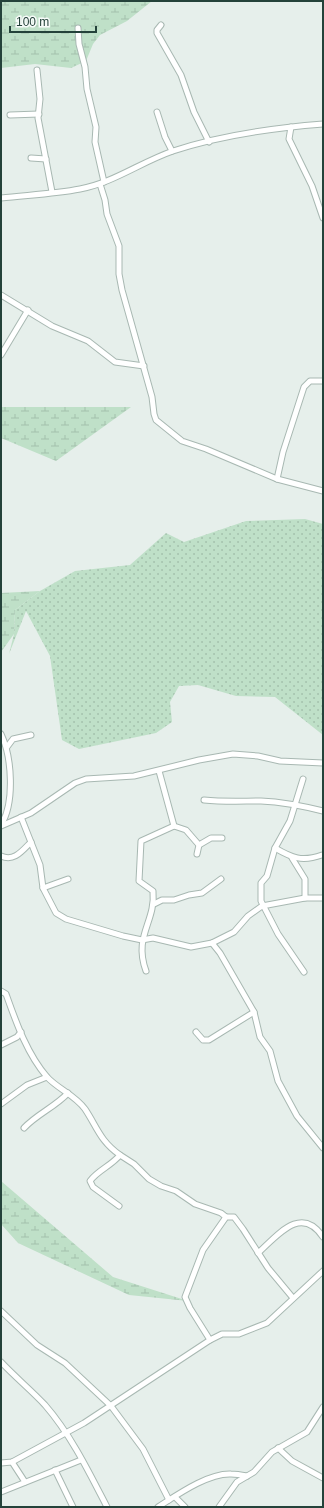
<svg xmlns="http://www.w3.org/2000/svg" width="324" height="1508" viewBox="0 0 324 1508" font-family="Arial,sans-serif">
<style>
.grass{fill:url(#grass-dots)}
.wetland{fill:url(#wetland-marsh)}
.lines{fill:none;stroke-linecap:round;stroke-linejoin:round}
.minor-casing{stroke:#a8b8b2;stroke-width:7}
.minor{stroke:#fff;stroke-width:5}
</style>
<defs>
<pattern id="grass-dots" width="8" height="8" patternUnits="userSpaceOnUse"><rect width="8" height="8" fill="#bfe0c8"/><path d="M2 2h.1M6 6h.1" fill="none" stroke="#a4c1ad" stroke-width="1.8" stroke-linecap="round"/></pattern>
<pattern id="wetland-marsh" width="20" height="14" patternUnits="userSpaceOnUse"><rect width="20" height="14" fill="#bfe0c8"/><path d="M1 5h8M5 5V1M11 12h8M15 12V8" fill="none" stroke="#a4c1ad"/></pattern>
</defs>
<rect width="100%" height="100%" fill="#e6efeb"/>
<path class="grass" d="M305,519L323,524V735L275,697L236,696L198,685L179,686L170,702L172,722L156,733L79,749L62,740L50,656L26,611L9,654L14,634L15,610L40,591L75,571L130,565L166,533L184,542L246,521Z"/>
<g class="wetland">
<path d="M1,1H152L127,21L100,35L93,44L86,61L71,68L35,64L1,68Z"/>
<path d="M1,407H131L56,461L1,438Z"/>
<path d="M40,591L15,610L14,634L1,652V593Z"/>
<path d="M1,1181L113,1277L188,1301L129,1295L18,1243L1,1224Z"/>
</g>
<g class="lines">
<defs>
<g id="minor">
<path d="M161,25L157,30V33L181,75L194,112L209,142"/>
<path d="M78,28L79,44L85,67L87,89L96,127L95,142L104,182"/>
<path d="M37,70L40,99L38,118L52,192"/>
<path d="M157,112L165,137L172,151"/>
<path d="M10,115L39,114"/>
<path d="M291,127L289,139L312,186L323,218"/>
<path d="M31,158L46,159"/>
<path d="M100,184L105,200L107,214L119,246V274L122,290L152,397L154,414L156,420L182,441L206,449L277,479L323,491"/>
<path d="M1,198C27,195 54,194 80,189C113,183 141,162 173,151C221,135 273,128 323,124"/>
<path d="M1,295L52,326L88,341L115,362L144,366"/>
<path d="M1,355L28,310"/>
<path d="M277,479L283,452L304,387L310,381H323"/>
<path d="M1,734C12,757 15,803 1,825"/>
<path d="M7,747L13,739L31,735"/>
<path d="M159,771L174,826L186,830L199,845L197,854"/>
<path d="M303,779L290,821L275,848L267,876L261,883V901L278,934L304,972"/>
<path d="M204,800C223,802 242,801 261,801C282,802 303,806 323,811"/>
<path d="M21,817L40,865L43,888L56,913L66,919L123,936L142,940L153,938L191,947L212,943L234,932L248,916L262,906L305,898H323"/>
<path d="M1,826L31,813L75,783L86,779L134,776L199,760L233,754L258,756L280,761L323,763"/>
<path d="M199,845L211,838H222"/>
<path d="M275,848C292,858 302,862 322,855"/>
<path d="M1,856C14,862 22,851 31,842"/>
<path d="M292,858L305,879V898"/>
<path d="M43,888L68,879"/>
<path d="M154,904L162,900H174L189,895L202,893L221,879"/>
<path d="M212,943L220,953L254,1012L260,1037L270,1051L278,1081L297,1116L323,1148"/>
<path d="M146,971C133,936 156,922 153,891L139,881L141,841L174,826"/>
<path d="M1,991L6,994C16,1022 27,1054 47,1077C58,1089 75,1095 85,1109C97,1127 100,1141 120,1155"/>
<path d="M196,1032L203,1040H209L254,1012"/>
<path d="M1,1045L17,1037L21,1032"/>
<path d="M1,1104L27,1085L47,1077"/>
<path d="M24,1128C37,1114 55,1107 68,1093"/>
<path d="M119,1206L93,1187L90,1181C98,1170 111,1166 120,1155L134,1164L149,1179L161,1186L176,1191L195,1204L221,1213L226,1217"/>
<path d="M258,1253C277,1236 301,1204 323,1237"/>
<path d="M1,1311L37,1345L65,1363L111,1406L143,1449L169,1500"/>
<path d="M210,1340L190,1308L185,1297L203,1250L226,1217H234L243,1229L268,1268L293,1298"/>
<path d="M1,1362C15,1377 31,1390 45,1405C71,1435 89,1472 107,1507"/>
<path d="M278,1448L292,1461L323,1478"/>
<path d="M12,1462L25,1482"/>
<path d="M1,1463L12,1462L84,1423L210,1340L222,1334H239L267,1323L323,1271"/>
<path d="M55,1470L73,1507"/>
<path d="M1,1492L81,1460"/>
<path d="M175,1497L185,1507"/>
<path d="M158,1507C177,1495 208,1473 231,1474C236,1474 242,1475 247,1476"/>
<path d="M219,1507L237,1482L254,1472L272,1452L307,1432L323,1407"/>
</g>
</defs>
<use href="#minor" class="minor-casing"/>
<use href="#minor" class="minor"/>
</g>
<rect width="324" height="1508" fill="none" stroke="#24423a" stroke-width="4"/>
<path d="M10 26v6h86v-6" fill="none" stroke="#24423a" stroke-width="2"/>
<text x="16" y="26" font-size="12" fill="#24423a" stroke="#f7fbf9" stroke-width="3" paint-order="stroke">100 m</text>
</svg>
